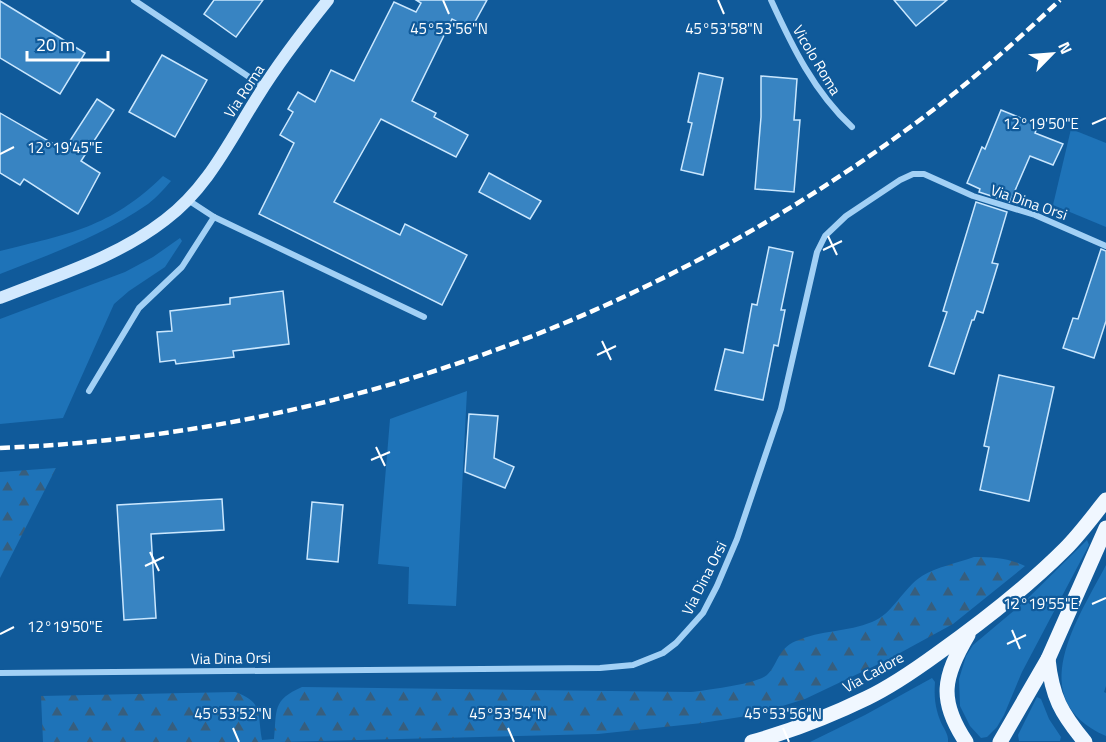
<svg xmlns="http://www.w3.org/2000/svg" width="1106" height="742" viewBox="0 0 1106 742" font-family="'Titillium Web',sans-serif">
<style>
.green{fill:#1e73b8}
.forest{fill:url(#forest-firs)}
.building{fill:#3884c2;stroke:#cae7fe;stroke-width:1.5}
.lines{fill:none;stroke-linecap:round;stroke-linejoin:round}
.street{stroke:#a2d0f5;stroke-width:6}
.secondary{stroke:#d2e9fe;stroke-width:12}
.primary{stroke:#f0f7ff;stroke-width:15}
.rail{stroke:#fff;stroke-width:4.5;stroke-dasharray:10 4.5;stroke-linecap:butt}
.ticks{fill:none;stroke:#fff;stroke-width:2}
.labels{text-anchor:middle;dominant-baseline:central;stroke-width:4.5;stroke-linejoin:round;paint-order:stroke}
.street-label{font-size:15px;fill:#fff;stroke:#105a9a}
.ticks-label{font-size:15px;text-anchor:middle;fill:#fff;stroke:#105a9a;stroke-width:4.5;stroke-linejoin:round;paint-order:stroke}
</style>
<defs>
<pattern id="forest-firs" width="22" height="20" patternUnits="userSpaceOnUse" patternTransform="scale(1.5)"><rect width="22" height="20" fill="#1e73b8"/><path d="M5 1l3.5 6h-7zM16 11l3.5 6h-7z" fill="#375e7d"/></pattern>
</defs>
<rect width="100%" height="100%" fill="#105a9a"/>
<g class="green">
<path d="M1071,129L1106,143V227L1053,205Z"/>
<path d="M163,176L171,181C164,189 156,198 148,204C102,236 51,254 0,274V251C68,234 110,228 163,176Z"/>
<path d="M180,238L182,241L165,267L129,291L114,304L63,418L0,424V319L125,272L153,257Z"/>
<path d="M467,391L456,606L408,604L409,567L378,564L390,419Z"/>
<path d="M1087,540L1089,545L1022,672L1004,715L997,727L987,737L981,738L970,726L960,706L959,679L966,656L973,645L1023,603Z"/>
<path d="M1106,565V686L1104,692L1106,693V736C1022,699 1078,619 1106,565Z"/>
<path d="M932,678L935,682C934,696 935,707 940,720C943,728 949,734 948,742H810L865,715Z"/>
<path d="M1037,697L1041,699L1049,719L1061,737L1060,741H1019L1018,735Z"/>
</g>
<g class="forest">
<path d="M56,468L0,578V472Z"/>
<path d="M974,557C992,557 1008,558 1025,566L953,624L887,660L805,699L753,715L702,723L598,734L278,742H43L41,696L235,692C264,702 257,714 262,740L274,739C277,710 272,700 302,687L691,692C707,690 756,684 767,675C778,665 777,649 796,641C820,630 848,632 872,622C893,614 903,588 922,576C937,567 957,563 974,557Z"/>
</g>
<g class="building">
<path d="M214,0H263L236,37L204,14Z"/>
<path d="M416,0H487L471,29L452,19L412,101L436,113L434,117L468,135L456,157L381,119L334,202L400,235L405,224L467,255L442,305L259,214L294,143L280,135L293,112L288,109L298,92L315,102L331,70L354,81L394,2L416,12L421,3Z"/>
<path d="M894,0H947L916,26Z"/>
<path d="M0,1L85,53L60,94L0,58Z"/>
<path d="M162,55L207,80L175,137L129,112Z"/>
<path d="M699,73L723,78L703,175L681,170L692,123L688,122Z"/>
<path d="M761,76L797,79L794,120H800L794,192L755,189L761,117Z"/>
<path d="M97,99L114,110L81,161L100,173L78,214L24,179L20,185L0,173V113L64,150Z"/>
<path d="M1001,110L1038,125L1035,133L1063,144L1053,165L1030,156L1010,202L979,192L980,189L967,183L982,147L985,149Z"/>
<path d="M489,173L541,201L530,219L479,192Z"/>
<path d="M976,202L1007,212L992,263L998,264L983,313L977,311L974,320H972L954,374L929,366L947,312L943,311Z"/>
<path d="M769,247L793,252L781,310H785L778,346L774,345L763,400L715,390L725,349L743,353L752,304L757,305Z"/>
<path d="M1101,249L1106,251V321L1094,358L1063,348L1073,318L1078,319Z"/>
<path d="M283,291L289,344L233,351L234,357L176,364L175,360L160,362L157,332L172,331L170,311L230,304V298Z"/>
<path d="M999,375L1054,387L1029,501L980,490L989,447L984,446Z"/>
<path d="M469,414L498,416L494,458L514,467L505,488L465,472Z"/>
<path d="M222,499L224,530L151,534L156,618L124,620L117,505Z"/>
<path d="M312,502L343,505L338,562L307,559Z"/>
</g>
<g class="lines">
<g class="street">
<path d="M134,0L264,87"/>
<path d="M771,0C792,46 814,92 852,127"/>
<path d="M188,200L214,217L424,317"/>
<path d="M89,391L139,308L182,267L214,217"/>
<path d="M0,673L600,668L633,665L663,653L676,643L703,613L717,586L737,539L781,409L817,252L825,236L846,216L900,180L913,174H924L973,196L1035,215L1106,246"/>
</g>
<path class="secondary" d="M0,298C57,275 116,258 165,220C208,188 230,140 258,96C279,62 303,31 328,0"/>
<g class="primary">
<path d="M1048,659C1052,697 1061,713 1085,742"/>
<path d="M752,742C791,731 830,716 867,698C892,686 915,670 937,654C982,622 1026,588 1065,549C1080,534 1093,516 1106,500"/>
<path d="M966,742C938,700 943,677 968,635"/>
<path d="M1000,742L1048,659L1106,528"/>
</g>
<path class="rail" d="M0,448C326,435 638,325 902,133C958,93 1010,47 1060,0"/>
</g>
<path class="ticks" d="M443,0L449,14M718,0L724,14M1092,124L1106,118M0,154L14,147M828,236L837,255M823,250L842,241M602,341L611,360M597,355L616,346M376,447L385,466M371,460L390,452M150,552L159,571M145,566L164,557M1092,604L1106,598M1012,630L1020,649M0,634L14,627M1007,644L1026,635M233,728L239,742M508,728L514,742M783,728L789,742"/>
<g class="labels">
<g class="street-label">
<text transform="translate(817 60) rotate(59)">Vicolo Roma</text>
<text transform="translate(244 91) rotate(-57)">Via Roma</text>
<text transform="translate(1029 202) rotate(19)">Via Dina Orsi</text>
<text transform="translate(704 578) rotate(-63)">Via Dina Orsi</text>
<text transform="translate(231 658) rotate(-1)">Via Dina Orsi</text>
<text transform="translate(873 672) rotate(-29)">Via Cadore</text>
</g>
</g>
<g class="ticks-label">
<text x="449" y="34">45°53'56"N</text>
<text x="724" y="34">45°53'58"N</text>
<text x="1041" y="129">12°19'50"E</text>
<text x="65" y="153">12°19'45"E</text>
<text x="1041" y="609">12°19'55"E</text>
<text x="65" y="632">12°19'50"E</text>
<text x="233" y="719">45°53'52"N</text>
<text x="508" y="719">45°53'54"N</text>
<text x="783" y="719">45°53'56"N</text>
</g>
<g transform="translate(1052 54) rotate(65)" stroke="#105a9a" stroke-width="4.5" paint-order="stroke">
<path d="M0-4.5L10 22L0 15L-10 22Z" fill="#ffffff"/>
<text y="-9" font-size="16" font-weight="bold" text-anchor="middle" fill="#ffffff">N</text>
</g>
<path d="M27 51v9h81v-9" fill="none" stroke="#ffffff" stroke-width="3"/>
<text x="36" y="51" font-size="18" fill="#ffffff" stroke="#105a9a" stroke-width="4.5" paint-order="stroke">20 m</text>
</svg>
